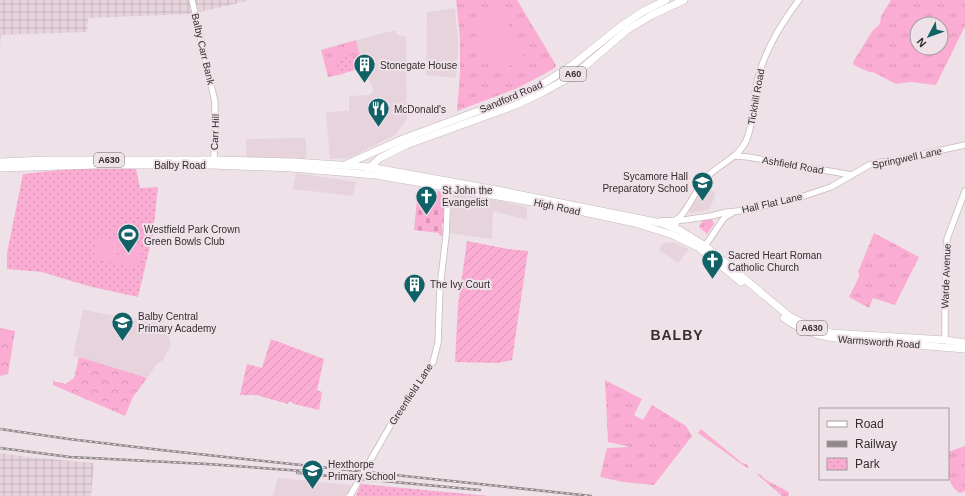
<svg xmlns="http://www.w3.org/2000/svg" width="965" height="496" viewBox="0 0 965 496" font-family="Helvetica,sans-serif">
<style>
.built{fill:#e6d3dc}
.industrial{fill:url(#industrial-grid)}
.grass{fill:url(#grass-tufts);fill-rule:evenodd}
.forest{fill:url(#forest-crowns)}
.cemetery{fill:url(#cemetery-stones)}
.park{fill:url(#park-dots)}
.garden{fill:url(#garden-furrows)}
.pitch{fill:#faacd3}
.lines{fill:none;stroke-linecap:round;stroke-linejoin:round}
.tertiary-casing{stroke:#c5b9be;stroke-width:7}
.primary-casing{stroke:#c5b9be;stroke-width:8}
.tertiary{stroke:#fff;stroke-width:5.5}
.primary{stroke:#fff;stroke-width:7}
.rail-casing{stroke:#91888c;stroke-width:2.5}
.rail{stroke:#eee2e8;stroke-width:1;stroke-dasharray:3;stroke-linecap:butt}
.tertiary-bridge-casing{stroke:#c5b9be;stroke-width:7;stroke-linecap:butt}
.tertiary-bridge{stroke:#fff;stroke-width:5.5}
.labels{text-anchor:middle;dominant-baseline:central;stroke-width:4;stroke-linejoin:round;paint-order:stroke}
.shield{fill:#eee2e8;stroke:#6b6467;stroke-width:1}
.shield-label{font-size:9px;font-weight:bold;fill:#332e30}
.street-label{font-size:10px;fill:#332e30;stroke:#eee2e8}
.poi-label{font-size:10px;fill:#332e30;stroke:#eee2e8;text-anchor:start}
.district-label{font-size:14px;font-weight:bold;letter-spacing:1px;fill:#332e30;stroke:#eee2e8}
</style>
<defs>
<pattern id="industrial-grid" width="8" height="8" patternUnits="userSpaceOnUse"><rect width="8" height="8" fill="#e6d3dc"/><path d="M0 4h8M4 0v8" fill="none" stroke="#c6b5bd"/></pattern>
<pattern id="grass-tufts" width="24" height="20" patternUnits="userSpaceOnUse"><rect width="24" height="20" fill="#faacd3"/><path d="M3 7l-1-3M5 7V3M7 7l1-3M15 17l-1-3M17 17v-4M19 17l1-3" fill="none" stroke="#d794b5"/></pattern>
<pattern id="forest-crowns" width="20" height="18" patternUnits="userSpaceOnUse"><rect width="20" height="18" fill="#faacd3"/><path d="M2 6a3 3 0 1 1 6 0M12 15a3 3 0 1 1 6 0" fill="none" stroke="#d794b5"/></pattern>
<pattern id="cemetery-stones" width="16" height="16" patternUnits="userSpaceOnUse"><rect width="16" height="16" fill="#faacd3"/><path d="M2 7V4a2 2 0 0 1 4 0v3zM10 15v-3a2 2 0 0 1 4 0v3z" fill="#d794b5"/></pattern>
<pattern id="park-dots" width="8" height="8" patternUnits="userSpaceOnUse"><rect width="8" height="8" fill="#faacd3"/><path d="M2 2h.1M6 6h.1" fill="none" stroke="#d794b5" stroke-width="1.8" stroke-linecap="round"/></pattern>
<pattern id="garden-furrows" width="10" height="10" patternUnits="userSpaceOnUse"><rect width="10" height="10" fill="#faacd3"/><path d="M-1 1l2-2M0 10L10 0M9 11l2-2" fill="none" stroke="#d794b5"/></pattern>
</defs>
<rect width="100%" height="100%" fill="#eee2e8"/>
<g class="built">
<path d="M455,8L458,43L456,78L426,75L427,12Z"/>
<path d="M396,30L397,35L406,36L407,119L395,135L349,158L330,159L326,112L349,111V96L370,95L374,90L363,70L356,40Z"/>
<path d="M305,138L307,155L305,158L301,160L247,159L246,139Z"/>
<path d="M296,173L356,182L353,196L293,189Z"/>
<path d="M705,185L716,194L709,210L691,213L689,211V208Z"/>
<path d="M453,194L490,199L527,207V220L493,211L492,239L449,233Z"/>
<path d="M673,242L689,249L678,263L659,250L663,243Z"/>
<path d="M83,310L163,324L167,328L171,345L164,359L156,365L147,378L73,356Z"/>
<path d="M278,478L351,485L346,496H273Z"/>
</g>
<g class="industrial">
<path d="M0,0H251L191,14L88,18L87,32L1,35L0,47Z"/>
<path d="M0,453L27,457L94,463L91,496H0Z"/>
</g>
<g class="grass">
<path d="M456,0H517L556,65L555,68L518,88L457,111L460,73V37Z"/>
<path d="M891,0H965V26L936,85L910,82L896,84L873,72H869L854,65L853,62L873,30L880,24L881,16ZM917,24H941V48H917Z"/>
<path d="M356,40L363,67L339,75L328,77L321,50Z"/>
<path d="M711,219L713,221L714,224L707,234L699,227L703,220Z"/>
<path d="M874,233L919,257L895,305L873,298L869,308L849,297L860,275L858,272Z"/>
<path d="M605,380L642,399L634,415L643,420L652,405L686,426L692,436L654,485L623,482L600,477L607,448L630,447L608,442Z"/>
<path d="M701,429L742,463L746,464L749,467L747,468L698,433Z"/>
<path d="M965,446V491L960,493C946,486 948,465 948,452Z"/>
<path d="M759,474L766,480L789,492L788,496H782L758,475Z"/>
</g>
<g class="forest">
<path d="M0,328L15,331L8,374L0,376Z"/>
<path d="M79,357L147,378L133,397L125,416L53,385V381L66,384L74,378Z"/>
</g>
<path class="cemetery" d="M418,188L443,192L445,195L444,221L442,224V229L443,231L442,236L439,235V233L414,230Z"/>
<g class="park">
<path d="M353,55L356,68L343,72L337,69L341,58Z"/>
<path d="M69,169H136L140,188L158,187L153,234L138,297L88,286L42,272L7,269V253L23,174Z"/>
<path d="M361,484L489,496H356Z"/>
</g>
<g class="garden">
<path d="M467,241L508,249L528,251L512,360L497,363L455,362L458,305Z"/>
<path d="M271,339L324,359L317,390L322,392L319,410L294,404L289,401L288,404L256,395H240L247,364L262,368Z"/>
</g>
<g class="pitch">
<path d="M501,7L524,60L493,73L470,21Z"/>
<path d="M99,237L119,242L114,263L93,258Z"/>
<path d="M122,242L143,248L137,269L116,263Z"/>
</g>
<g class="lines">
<defs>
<g id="tertiary">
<path d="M192,0L215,102L214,160L212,162"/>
<path d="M734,156L748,157L852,175"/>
<path d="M677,220C690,208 695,189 708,176C721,163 738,158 746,141C754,124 752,104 756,87C762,55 779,26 799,0"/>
<path d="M660,221L684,220L711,216L727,212L749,210L804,196L831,187L869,165L875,163L897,160L965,145"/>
<path d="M705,246L724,218L732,213"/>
<path d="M945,340V296L947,239L965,191"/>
<path d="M390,426L427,371L433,362L438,343L440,287L446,236L448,188"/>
</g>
<g id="primary">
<path d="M0,162L49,160H214L294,162L369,167L502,191L661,223L679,230L705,246L789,316C803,324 816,329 831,333L945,340L965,343"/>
<path d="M347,164L403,139L513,98L541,85L571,66L621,26L642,12L666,0"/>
<path d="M0,168L95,165H212L292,168L376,175L538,203"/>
<path d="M368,169L380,158L406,145L516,105L543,92L565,80L585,66L627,30L652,15L684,0"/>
<path d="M556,206L635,223L673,235L698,247L741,282"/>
<path d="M673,228L677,220"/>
<path d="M784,318C807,335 828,338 855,340"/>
<path d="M868,341L965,349"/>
</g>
</defs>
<use href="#tertiary" class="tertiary-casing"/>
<use href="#primary" class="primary-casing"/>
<use href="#tertiary" class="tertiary"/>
<use href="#primary" class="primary"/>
<defs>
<g id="rail">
<path d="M0,429L69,439L161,450L591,496"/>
<path d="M0,448L70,457L207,464L303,471"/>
<path d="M297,473L480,490"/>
</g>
</defs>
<use href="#rail" class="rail-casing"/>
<use href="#rail" class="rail"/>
<defs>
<path id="tertiary-bridge" d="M350,496L390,426"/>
</defs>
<use href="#tertiary-bridge" class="tertiary-bridge-casing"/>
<use href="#tertiary-bridge" class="tertiary-bridge"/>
</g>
<defs>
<symbol id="building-pin" viewBox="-11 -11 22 30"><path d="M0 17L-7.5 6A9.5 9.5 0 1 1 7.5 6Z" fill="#116267" stroke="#eee2e8"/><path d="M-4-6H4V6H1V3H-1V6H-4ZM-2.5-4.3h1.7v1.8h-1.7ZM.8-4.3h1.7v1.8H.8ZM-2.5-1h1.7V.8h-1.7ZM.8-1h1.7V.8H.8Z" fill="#fff"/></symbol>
<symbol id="restaurant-pin" viewBox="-11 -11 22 30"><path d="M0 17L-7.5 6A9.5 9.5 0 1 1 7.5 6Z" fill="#116267" stroke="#eee2e8"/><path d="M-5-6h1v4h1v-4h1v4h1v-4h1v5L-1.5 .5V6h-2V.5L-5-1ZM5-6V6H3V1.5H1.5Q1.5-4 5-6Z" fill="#fff"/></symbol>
<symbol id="school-pin" viewBox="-11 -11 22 30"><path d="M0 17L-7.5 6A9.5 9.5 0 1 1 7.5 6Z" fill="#116267" stroke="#eee2e8"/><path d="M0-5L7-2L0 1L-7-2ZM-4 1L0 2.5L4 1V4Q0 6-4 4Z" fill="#fff"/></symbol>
<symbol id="church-pin" viewBox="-11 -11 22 30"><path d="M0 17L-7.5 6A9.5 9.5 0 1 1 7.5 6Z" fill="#116267" stroke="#eee2e8"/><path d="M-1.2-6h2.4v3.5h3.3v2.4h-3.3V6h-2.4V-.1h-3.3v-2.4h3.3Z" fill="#fff"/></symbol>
<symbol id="stadium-pin" viewBox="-11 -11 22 30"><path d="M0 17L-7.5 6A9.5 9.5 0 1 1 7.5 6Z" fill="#116267" stroke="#eee2e8"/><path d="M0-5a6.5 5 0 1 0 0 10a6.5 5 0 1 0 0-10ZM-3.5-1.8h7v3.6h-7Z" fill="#fff"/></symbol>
</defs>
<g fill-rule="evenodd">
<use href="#building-pin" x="352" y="52" width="25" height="34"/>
<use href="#restaurant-pin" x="366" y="96" width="25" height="34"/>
<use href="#school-pin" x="690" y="170" width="25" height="34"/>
<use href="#church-pin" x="414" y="184" width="25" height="34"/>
<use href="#stadium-pin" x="116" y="222" width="25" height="34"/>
<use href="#church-pin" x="700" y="248" width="25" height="34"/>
<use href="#building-pin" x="402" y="272" width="25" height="34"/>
<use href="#school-pin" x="110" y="310" width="25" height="34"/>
<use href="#school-pin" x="300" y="458" width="25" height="34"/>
</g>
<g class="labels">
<g class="shield">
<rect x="560" y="67" width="26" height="14" rx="3"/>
<rect x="94" y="153" width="30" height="14" rx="3"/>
<rect x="797" y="321" width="30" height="14" rx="3"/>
</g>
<g class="shield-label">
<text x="573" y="74">A60</text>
<text x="109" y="160">A630</text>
<text x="812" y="328">A630</text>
</g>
<g class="street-label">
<text transform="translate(203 49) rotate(77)">Balby Carr Bank</text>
<text transform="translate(511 97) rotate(-23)">Sandford Road</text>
<text transform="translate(756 97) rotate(-80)">Tickhill Road</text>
<text transform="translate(215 132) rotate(-88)">Carr Hill</text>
<text transform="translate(907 158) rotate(-12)">Springwell Lane</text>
<text x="180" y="165">Balby Road</text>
<text transform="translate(793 165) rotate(10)">Ashfield Road</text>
<text transform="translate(772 203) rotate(-13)">Hall Flat Lane</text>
<text transform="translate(557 207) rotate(12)">High Road</text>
<text transform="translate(946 276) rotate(-88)">Warde Avenue</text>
<text transform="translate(879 342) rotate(4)">Warmsworth Road</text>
<text transform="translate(411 394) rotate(-57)">Greenfield Lane</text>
</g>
<g class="poi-label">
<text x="380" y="65">Stonegate House</text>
<text x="394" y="109">McDonald's</text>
<text x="688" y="176" text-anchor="end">Sycamore Hall<tspan x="688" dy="12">Preparatory School</tspan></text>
<text x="442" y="190">St John the<tspan x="442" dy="12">Evangelist</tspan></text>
<text x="144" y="229">Westfield Park Crown<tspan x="144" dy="12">Green Bowls Club</tspan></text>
<text x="728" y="255">Sacred Heart Roman<tspan x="728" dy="12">Catholic Church</tspan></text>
<text x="430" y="284">The Ivy Court</text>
<text x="138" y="316">Balby Central<tspan x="138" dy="12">Primary Academy</tspan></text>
<text x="328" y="464">Hexthorpe<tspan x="328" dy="12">Primary School</tspan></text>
</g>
<g class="district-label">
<text x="677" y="335">BALBY</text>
</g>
</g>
<rect x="819" y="408" width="130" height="72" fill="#eee2e8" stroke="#a39a9e"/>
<rect x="827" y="421" width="20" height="6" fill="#ffffff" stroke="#a39a9e"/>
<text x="855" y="428" font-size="12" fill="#332e30">Road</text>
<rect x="827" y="441" width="20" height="6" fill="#91888c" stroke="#a39a9e"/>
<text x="855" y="448" font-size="12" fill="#332e30">Railway</text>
<rect x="827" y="458" width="20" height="12" fill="url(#park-dots)" stroke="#a39a9e"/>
<text x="855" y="468" font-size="12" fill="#332e30">Park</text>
<g transform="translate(929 36) rotate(229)"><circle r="19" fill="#eee2e8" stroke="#a39a9e"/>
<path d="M0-3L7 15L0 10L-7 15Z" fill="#116267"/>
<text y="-6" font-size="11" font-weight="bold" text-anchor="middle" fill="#332e30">N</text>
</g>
</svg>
